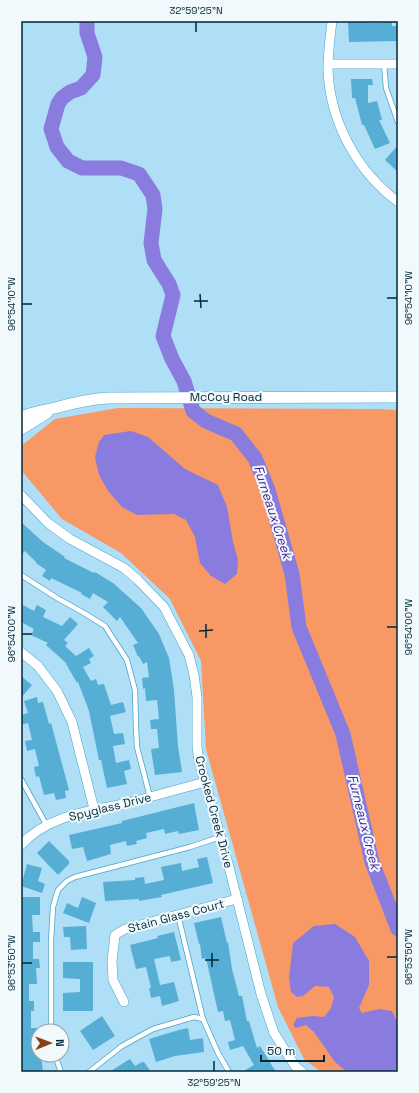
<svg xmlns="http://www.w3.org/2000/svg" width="419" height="1093" viewBox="0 0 419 1093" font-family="'Space Grotesk',sans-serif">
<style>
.green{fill:#f89865}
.water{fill:#8a7cdf}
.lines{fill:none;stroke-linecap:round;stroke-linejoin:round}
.river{stroke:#8a7cdf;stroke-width:15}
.building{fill:#56aed4}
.service-casing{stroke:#4ba3c8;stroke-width:6}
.minor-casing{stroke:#4ba3c8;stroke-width:10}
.tertiary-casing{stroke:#4ba3c8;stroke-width:12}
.service{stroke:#fff;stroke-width:4.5}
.minor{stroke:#fff;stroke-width:9}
.tertiary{stroke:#fff;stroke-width:11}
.ticks{fill:none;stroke:#012837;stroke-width:1.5}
.labels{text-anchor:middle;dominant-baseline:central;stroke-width:4;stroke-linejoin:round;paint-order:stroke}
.street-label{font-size:12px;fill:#012837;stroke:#f1f9fd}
.water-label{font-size:13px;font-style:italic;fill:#411d92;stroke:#f1f9fd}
.neatline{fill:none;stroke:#012837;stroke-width:1.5}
.ticks-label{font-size:10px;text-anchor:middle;fill:#012837}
</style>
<rect width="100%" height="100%" fill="#aedff6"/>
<path class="green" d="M118,408L381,409L398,410V1072H321L304,1059L278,1007L206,749L201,661L170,599L121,553L62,519L21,470V446L55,419Z"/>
<g class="water">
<path d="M131,431L148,437L185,469L218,485L227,507L233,542L238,560L237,574L225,584L211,576L200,563L195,537L186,520L174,514L137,515L122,507L108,491L99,475L95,457L99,442L104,435Z"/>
<path d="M335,924L355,937L369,961V985L359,1008L362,1013L379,1009L392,1011L398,1024V1072H347L335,1062L314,1032L306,1025L296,1028L293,1025L297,1018L312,1016L324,1017L331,1008L334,997L329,987L315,986L303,996L297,997L291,992L289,978L293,943L314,926Z"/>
</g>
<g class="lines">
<path class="river" d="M87,21V33L95,57L93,75L81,88L70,92L62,98L58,104L51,129L57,147L68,161L82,168H121L139,174L153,195L155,209L151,243L154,260L169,284L173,295L163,336L172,359L184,381L193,411L206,421L236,434L255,458L268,490L292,574L299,627L343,734L372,862L398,929"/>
</g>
<g class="building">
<path d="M348,21H368V23L392,22V26H398V41L349,42Z"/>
<path d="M351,79H372L373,85H368V103L377,101L382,120H379L390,143L375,149L364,125H362L355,98H352Z"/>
<path d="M398,145V172L385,160Z"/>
<path d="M21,522L43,542L65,557L64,558L94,573L95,572L113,583L141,608L159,634L169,658L174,690L178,746L182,772L155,775L151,749L159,748L157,729H151L150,720L159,719L157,700L146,701L145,688L143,689L142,678L149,677L147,662L143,664L139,656L138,657L133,645L138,643L120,617L117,621L103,607L108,602L93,593L90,599L81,594L82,593L51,578L50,581L42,576L46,570L36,563V562L25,551L21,555Z"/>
<path d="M21,604L34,611L37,605L46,610L43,617L62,626L70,617L78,624L64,640L68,643L65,646L76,656L89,648L94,656L89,659L91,663L83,667L91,681L96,679L98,685L104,684L111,705L123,702L126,712L110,716L114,734L123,733L125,744L113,746L116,763L129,760L131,769L124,771L127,784L107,788L101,760H99L89,711L78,682L77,683L65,662L46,645L48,643L31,635L34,629L21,622Z"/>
<path d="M21,676L32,685L21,698Z"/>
<path d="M37,697L38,703L43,702L49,724L51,723L69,790L65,791L66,798L56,800L54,793L44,795L39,776L36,777L34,767L39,766L35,749L27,751L25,741L32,740L28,723L21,725V715L28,713L24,701Z"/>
<path d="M194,803L199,830L179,834L178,831L165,834L164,829L146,833L147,838L136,841L137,844L127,846L126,841L110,845L111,854L87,861L83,847L72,849L69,835L122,823V821Z"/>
<path d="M49,841L69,861V864L58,875L37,853Z"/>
<path d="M207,857L213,883L161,895L162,897L139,901V899L105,901L103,882L135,880V878L144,877L145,884L164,880L161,867L181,863L182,871L199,867L197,859Z"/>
<path d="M27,864L42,868L38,881L45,884L42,893L21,886Z"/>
<path d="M21,897H40V915H32L33,932H40V942H33V959H39L40,968H36L37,984H29V1001H34V1011H31V1028H37L38,1055H41L43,1072H21Z"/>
<path d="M82,897L96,903L89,923L63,913L67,903L78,908Z"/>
<path d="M221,917L227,943L228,942L232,969L239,996H242L247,1021H249L257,1048L260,1046L276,1072H242L254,1065L243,1046L230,1050L228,1042L235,1040L230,1020L225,1021L223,1011L218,1012L206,958L202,959L200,944H199L194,923Z"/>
<path d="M86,926L87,949L71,950L70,937H64L63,927Z"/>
<path d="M174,932L181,960L171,962L170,956L154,959L160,985L174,982L179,1001L162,1006L160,996L151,998L149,988H151L146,967L136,969L130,945L158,938L157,936Z"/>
<path d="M63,962H93V1011H63V993L80,992V979L63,978Z"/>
<path d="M102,1016L115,1036L93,1050L80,1031Z"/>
<path d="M188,1028L190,1040L203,1038L204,1052L175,1056L156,1062L149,1039L179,1030Z"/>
<path d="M130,1059L135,1066L142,1062H144L151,1072H109Z"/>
</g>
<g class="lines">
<defs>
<g id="service">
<path d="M384,64L386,88L398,122"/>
<path d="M21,575L57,598L84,613L105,626L127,660L135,690L136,727L137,747L150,797"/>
<path d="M21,779L47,826"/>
<path d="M178,915L203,1019"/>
<path d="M51,1031V941L53,907L58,890L67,881L75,877L190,847L220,837"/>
<path d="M55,1055L61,1072"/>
<path d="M89,1072L122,1046L153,1029L194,1017L203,1019L218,1053L229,1072"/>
</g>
<g id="minor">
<path d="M332,21C330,37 328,54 328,70C330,122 357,171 398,202"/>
<path d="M328,64H398"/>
<path d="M21,495L48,523L70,539L124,568L138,580L164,607L189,655L194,675L197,697V747L199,761L229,867L261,994L274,1033L295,1066L302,1072"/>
<path d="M21,652L38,666L57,691L72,722L94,809"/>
<path d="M21,845C48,815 91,811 128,803C154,796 179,789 205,782"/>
<path d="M124,1002L113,980L112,961L115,935L125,929L237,899"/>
</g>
<g id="tertiary">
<path d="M21,417C32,412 43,411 55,408C73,403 90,399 108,398L398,397"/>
<path d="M21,429L47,413"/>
</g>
</defs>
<use href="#service" class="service-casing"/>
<use href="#minor" class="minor-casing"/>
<use href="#tertiary" class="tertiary-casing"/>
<use href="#service" class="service"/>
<use href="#minor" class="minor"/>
<use href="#tertiary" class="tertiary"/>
</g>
<path class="ticks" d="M196,22V32M200,294L201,308M387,298H397M194,301H208M22,304H32M206,624V638M387,627H397M199,631L213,630M22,634H32M212,953V967M387,957H397M205,960H219M22,963H32M214,1061V1071"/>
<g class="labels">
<g class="street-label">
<text x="226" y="397">McCoy Road</text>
<text transform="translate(110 807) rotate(-14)">Spyglass Drive</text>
<text transform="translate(214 812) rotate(75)">Crooked Creek Drive</text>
<text transform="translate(176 916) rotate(-15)">Stain Glass Court</text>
</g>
<g class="water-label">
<text transform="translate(273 512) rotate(72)">Furneaux Creek</text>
<text transform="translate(364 822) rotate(76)">Furneaux Creek</text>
</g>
</g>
<rect width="419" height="1093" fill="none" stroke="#f1f9fd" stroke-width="44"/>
<g transform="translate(50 1043) rotate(89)"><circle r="19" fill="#f1f9fd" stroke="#91a5ae"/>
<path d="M0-3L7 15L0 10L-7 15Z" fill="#864117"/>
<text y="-6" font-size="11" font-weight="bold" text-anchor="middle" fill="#012837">N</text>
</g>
<path d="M261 1055v6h63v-6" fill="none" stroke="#012837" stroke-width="2"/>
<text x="267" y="1055" font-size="12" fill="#012837" stroke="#f1f9fd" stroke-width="3" paint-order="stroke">50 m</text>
<rect x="22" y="22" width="375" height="1049" class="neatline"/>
<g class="ticks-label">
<text x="196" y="14">32°59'25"N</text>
<text transform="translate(408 298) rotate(-90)" y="4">96°54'10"W</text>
<text transform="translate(11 304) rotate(-90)" y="4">96°54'10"W</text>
<text transform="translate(408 627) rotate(-90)" y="4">96°54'00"W</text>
<text transform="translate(11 634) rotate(-90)" y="4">96°54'00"W</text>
<text transform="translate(408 957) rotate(-90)" y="4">96°53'50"W</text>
<text transform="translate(11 963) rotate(-90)" y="4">96°53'50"W</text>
<text x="214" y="1086">32°59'25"N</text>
</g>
</svg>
